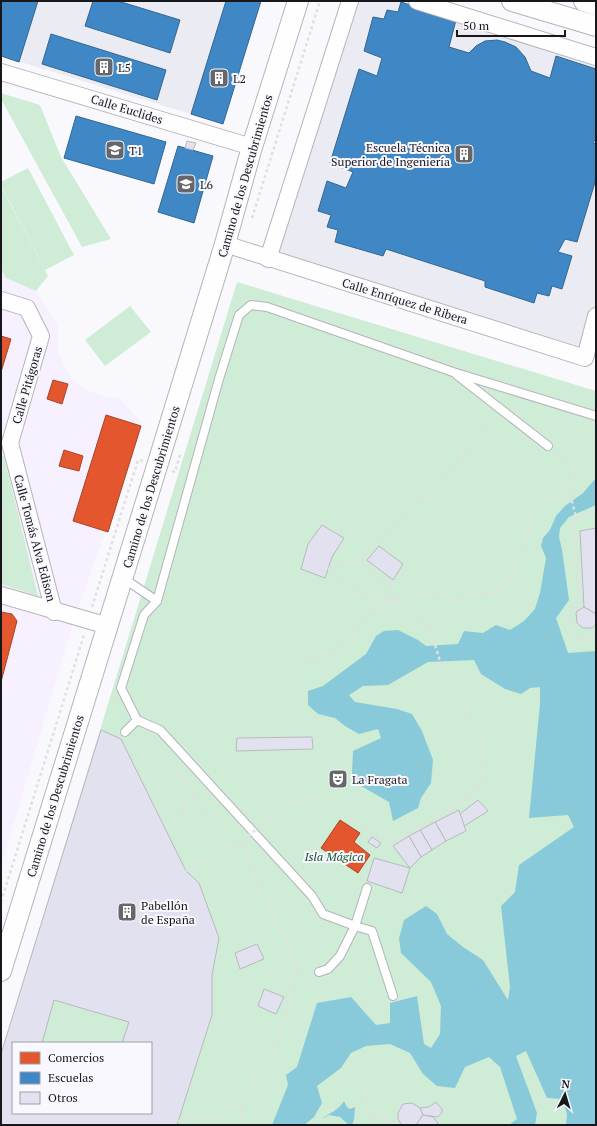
<svg xmlns="http://www.w3.org/2000/svg" width="597" height="1126" viewBox="0 0 597 1126" font-family="'PT Serif',serif">
<style>
.commercial{fill:#f7f0fe}
.built{fill:#ebebf4}
.green{fill:#cfecd6;fill-rule:evenodd}
.water{fill:#88cad9}
.shops{fill:#e4572e;stroke:#a74429}
.schools{fill:#3f88c5;stroke:#336692}
.building{fill:#e2e1f0;stroke:#b9b9bd;fill-rule:evenodd}
.lines{fill:none;stroke-linecap:round;stroke-linejoin:round}
.service-casing{stroke:#b4b4b8;stroke-width:10}
.minor-casing{stroke:#b4b4b8;stroke-width:18}
.tertiary-casing{stroke:#b4b4b8;stroke-width:22}
.path{stroke:#e0e0e0;stroke-width:2.5;stroke-dasharray:3 3;stroke-linecap:butt}
.service{stroke:#fefeff;stroke-width:8}
.minor{stroke:#fefeff;stroke-width:16}
.tertiary{stroke:#fefeff;stroke-width:20}
.path-bridge{stroke:#e0e0e0;stroke-width:2.5;stroke-dasharray:3 3;stroke-linecap:butt}
.labels{text-anchor:middle;dominant-baseline:central;stroke-width:4;stroke-linejoin:round;paint-order:stroke}
.poi-label{font-size:12px;fill:#18181c;stroke:#f8f8fe;text-anchor:start}
.street-label{font-size:12px;fill:#18181c;stroke:#f8f8fe}
.park-label{font-size:12px;font-style:italic;fill:#13572b;stroke:#f8f8fe}
</style>
<rect width="100%" height="100%" fill="#f9f9fd"/>
<path class="commercial" d="M1,269L6,278L36,291L58,324V352L66,370L76,383L91,392L106,397H118L144,424L75,616L1,867Z"/>
<g class="built">
<path d="M1,1H261L223,124L1,56Z"/>
<path d="M350,1H417L596,57V313L585,358L268,259Z"/>
</g>
<g class="green">
<path d="M1,93L40,105L61,157L111,239L82,247L1,99Z"/>
<path d="M28,168L74,255L45,270L1,185V182Z"/>
<path d="M1,186L48,276L36,291L6,278L1,269Z"/>
<path d="M237,282L596,391V1125H1V1054ZM13,1043H151V1113H13Z"/>
<path d="M130,306L151,332L105,366L85,340Z"/>
<path d="M1,455L4,456L38,596L1,584Z"/>
</g>
<g class="water">
<path d="M596,478V505L569,517L560,528L559,537L562,550L569,600L556,618L568,653L596,651V1125H566L567,1114L562,1099L547,1098L526,1051L516,1056L537,1113L535,1125H509L517,1119L500,1067L489,1057L465,1067L455,1088L437,1086L423,1074L410,1053L390,1044L366,1046L351,1053L341,1068L317,1086L322,1103L314,1117L304,1125H272L288,1085L286,1075L297,1067L317,1003L351,997L376,1025L390,1023V1003L417,996L424,1044L431,1048L440,1034L441,1006L431,982L401,953L399,938L404,920L426,906L437,914L447,934L463,947L483,960L508,1000L510,987L501,906L515,892L519,865L574,827L568,815L529,818L540,704V687L530,688L521,694L505,689L481,674L474,660L428,662L388,685L363,686L349,695L355,702L397,709L412,714L422,731L433,760L431,783L421,798L418,808L393,821L389,802L354,782L352,773L353,751L381,738L378,729L359,734L345,726L335,718L318,714L308,705V691L323,686L366,654L376,636L384,631L398,630L418,640L426,646L458,644L464,631L483,633L496,625L510,630L524,621L535,609L540,593L546,558L541,546L543,538L550,530L556,516L565,506L583,493Z"/>
<path d="M344,1101L347,1107L350,1109L355,1107L354,1120L352,1125H349L340,1117L329,1115L322,1119C329,1113 339,1110 344,1101Z"/>
</g>
<g class="shops">
<path d="M1,336L11,339L1,372Z"/>
<path d="M53,380L68,384L62,404L47,399Z"/>
<path d="M106,415L141,426L108,532L73,521Z"/>
<path d="M64,450L83,456L79,471L59,466Z"/>
<path d="M1,612L12,614L17,621L1,682Z"/>
<path d="M340,820L360,833L354,842L370,855L358,873L321,848Z"/>
</g>
<g class="schools">
<path d="M1,1H38L19,62L1,56Z"/>
<path d="M93,1H118L180,20L170,53L85,26Z"/>
<path d="M226,1H261L223,124L191,114Z"/>
<path d="M401,2L456,20L449,47L469,53L476,46L485,41L497,40L505,42L516,47L525,57L531,71L550,78L556,56L596,69V139L593,143L596,144V179L577,242L565,239L558,252L572,256L562,289L552,286L549,296L537,293L534,303L485,287V281L386,249L383,256L335,242L338,230L327,227L331,215L318,211L327,181L346,188L353,172L330,163L359,69L377,76L382,58L364,51L373,17L384,19L387,10L398,12Z"/>
<path d="M51,34L166,70L157,100L42,64Z"/>
<path d="M76,116L166,142L154,184L64,158Z"/>
<path d="M178,146L213,156L194,223L158,212Z"/>
</g>
<g class="building">
<path d="M187,141L196,143L193,150L185,148Z"/>
<path d="M322,525L344,538L332,557L325,578L301,569L308,544Z"/>
<path d="M596,528V614L584,607L580,531Z"/>
<path d="M379,546L403,564L393,580L367,560Z"/>
<path d="M584,607L596,614V624L592,628H583L577,623L576,612Z"/>
<path d="M101,730L121,739L186,871L199,883L219,938L212,975V1015L177,1125H1V1054ZM54,1000L129,1022L122,1043H151V1113H13V1043H42Z"/>
<path d="M312,737L313,749L236,751L237,738Z"/>
<path d="M478,800L488,811L464,826L460,814Z"/>
<path d="M459,810L466,831L446,841L435,822Z"/>
<path d="M435,822L446,841L432,850L420,830Z"/>
<path d="M420,830L432,850L421,857L409,836Z"/>
<path d="M409,836L421,857L410,868L393,846Z"/>
<path d="M372,837L381,843L377,848L368,842Z"/>
<path d="M374,858L410,868L402,893L367,881Z"/>
<path d="M257,944L264,959L240,969L235,953Z"/>
<path d="M264,989L284,997L276,1014L258,1006Z"/>
<path d="M436,1102L442,1109V1112L438,1117L423,1115L420,1108L429,1107Z"/>
<path d="M412,1103L420,1108L423,1115L416,1125H402L398,1119V1113L403,1104Z"/>
<path d="M423,1115L433,1117L438,1123L437,1125H416Z"/>
</g>
<g class="lines">
<defs>
<g id="service">
<path d="M457,375L548,446"/>
<path d="M123,578L157,601"/>
<path d="M125,732L137,720"/>
<path d="M367,888L355,926L323,914L312,896L160,730L137,720L121,688L144,615L157,601L219,379L239,315L251,305L267,307L453,372L596,416"/>
<path d="M319,972L328,969L340,956L355,926L372,931L393,996"/>
</g>
<g id="minor">
<path d="M417,1L596,57"/>
<path d="M1,72L252,147"/>
<path d="M225,244L585,358L596,316"/>
<path d="M268,259L350,1"/>
<path d="M1,300L27,308L41,336L10,443"/>
<path d="M10,443L54,612"/>
<path d="M1,595L108,626"/>
</g>
<g id="tertiary">
<path d="M512,1L596,26"/>
<path d="M584,1L596,5"/>
<path d="M1,971L157,466L225,244L252,147L298,1"/>
</g>
</defs>
<use href="#service" class="service-casing"/>
<use href="#minor" class="minor-casing"/>
<use href="#tertiary" class="tertiary-casing"/>
<g class="path">
<path d="M252,218L320,1"/>
<path d="M172,471L175,472L181,452"/>
<path d="M569,489L576,517L574,536L579,601L568,615L576,638H596"/>
<path d="M576,517L596,511"/>
<path d="M328,568L364,597L389,598"/>
<path d="M329,568L363,558"/>
<path d="M390,598L389,585L369,568L363,558L374,544L414,507L433,492L490,425"/>
<path d="M92,607L138,460L143,461"/>
<path d="M292,661L325,658L345,642L360,621L390,598"/>
<path d="M443,671L430,628L390,598L420,593L451,600L505,590L524,548L537,505L569,489L573,474L565,457L557,452"/>
<path d="M165,818L186,810L173,782L176,776L184,779L203,811L227,820"/>
<path d="M261,825L281,809L315,798L390,843L446,813L486,781L484,745L451,689"/>
<path d="M186,871L244,839"/>
<path d="M1,902L84,635"/>
<path d="M295,971L309,972"/>
<path d="M359,1084L372,1117L385,1119L394,1125"/>
<path d="M178,1121L214,1116L243,1104"/>
<path d="M241,1125L243,1104L251,1084L280,1038L297,962L247,862L245,838"/>
</g>
<use href="#service" class="service"/>
<use href="#minor" class="minor"/>
<use href="#tertiary" class="tertiary"/>
<path class="path-bridge" d="M248,836L259,827"/>
</g>
<defs>
<symbol id="building-square" viewBox="-11 -11 22 22"><rect x="-9" y="-9" width="18" height="18" rx="4" fill="#67676b" stroke="#f8f8fe"/><path d="M-4-6H4V6H1V3H-1V6H-4ZM-2.5-4.3h1.7v1.8h-1.7ZM.8-4.3h1.7v1.8H.8ZM-2.5-1h1.7V.8h-1.7ZM.8-1h1.7V.8H.8Z" fill="#fff"/></symbol>
<symbol id="university-square" viewBox="-11 -11 22 22"><rect x="-9" y="-9" width="18" height="18" rx="4" fill="#67676b" stroke="#f8f8fe"/><path d="M0-5L7-2L0 1L-7-2ZM-4 1L0 2.5L4 1V4Q0 6-4 4Z" fill="#fff"/></symbol>
<symbol id="theatre-square" viewBox="-11 -11 22 22"><rect x="-9" y="-9" width="18" height="18" rx="4" fill="#67676b" stroke="#f8f8fe"/><path d="M-5-5.5Q0-4 5-5.5V0Q5 5 0 6Q-5 5-5 0ZM-3.3-2.5H-1v1.5H-3.3ZM1-2.5H3.3v1.5H1ZM-2.8 1Q0 5.5 2.8 1Z" fill="#fff"/></symbol>
</defs>
<g fill-rule="evenodd">
<use href="#building-square" x="93" y="56" width="22" height="22"/>
<use href="#building-square" x="208" y="67" width="22" height="22"/>
<use href="#university-square" x="104" y="139" width="22" height="22"/>
<use href="#building-square" x="453" y="143" width="22" height="22"/>
<use href="#university-square" x="175" y="173" width="22" height="22"/>
<use href="#theatre-square" x="327" y="768" width="22" height="22"/>
<use href="#building-square" x="116" y="901" width="22" height="22"/>
</g>
<g class="labels">
<g class="poi-label">
<text x="118" y="67">L5</text>
<text x="233" y="78">L2</text>
<text x="450" y="147" text-anchor="end">Escuela Técnica<tspan x="450" dy="14">Superior de Ingeniería</tspan></text>
<text x="129" y="150">T1</text>
<text x="200" y="184">L6</text>
<text x="352" y="779">La Fragata</text>
<text x="141" y="905">Pabellón<tspan x="141" dy="14">de España</tspan></text>
</g>
<g class="street-label">
<text transform="translate(127 109) rotate(17)">Calle Euclides</text>
<text transform="translate(245 176) rotate(-74)">Camino de los Descubrimientos</text>
<text transform="translate(405 301) rotate(17)">Calle Enríquez de Ribera</text>
<text transform="translate(27 385) rotate(-74)">Calle Pitágoras</text>
<text transform="translate(151 487) rotate(-73)">Camino de los Descubrimientos</text>
<text transform="translate(35 538) rotate(75)">Calle Tomás Alva Edison</text>
<text transform="translate(55 796) rotate(-73)">Camino de los Descubrimientos</text>
</g>
<g class="park-label">
<text x="334" y="856">Isla Mágica</text>
</g>
</g>
<rect width="597" height="1126" fill="none" stroke="#18181c" stroke-width="4"/>
<rect x="12" y="1042" width="140" height="72" fill="#f8f8fe" stroke="#9e9ea4"/>
<rect x="20" y="1052" width="20" height="12" fill="#e4572e" stroke="#9e9ea4"/>
<text x="48" y="1062" font-size="12" fill="#18181c">Comercios</text>
<rect x="20" y="1072" width="20" height="12" fill="#3f88c5" stroke="#9e9ea4"/>
<text x="48" y="1082" font-size="12" fill="#18181c">Escuelas</text>
<rect x="20" y="1092" width="20" height="12" fill="#e2e1f0" stroke="#9e9ea4"/>
<text x="48" y="1102" font-size="12" fill="#18181c">Otros</text>
<g transform="translate(565 1094) rotate(5)" stroke="#f8f8fe" stroke-width="3" paint-order="stroke">
<path d="M0-3L7 15L0 10L-7 15Z" fill="#18181c"/>
<text y="-6" font-size="11" font-weight="bold" text-anchor="middle" fill="#18181c">N</text>
</g>
<path d="M457 30v6h108v-6" fill="none" stroke="#18181c" stroke-width="2"/>
<text x="463" y="30" font-size="12" fill="#18181c" stroke="#f8f8fe" stroke-width="3" paint-order="stroke">50 m</text>
</svg>
